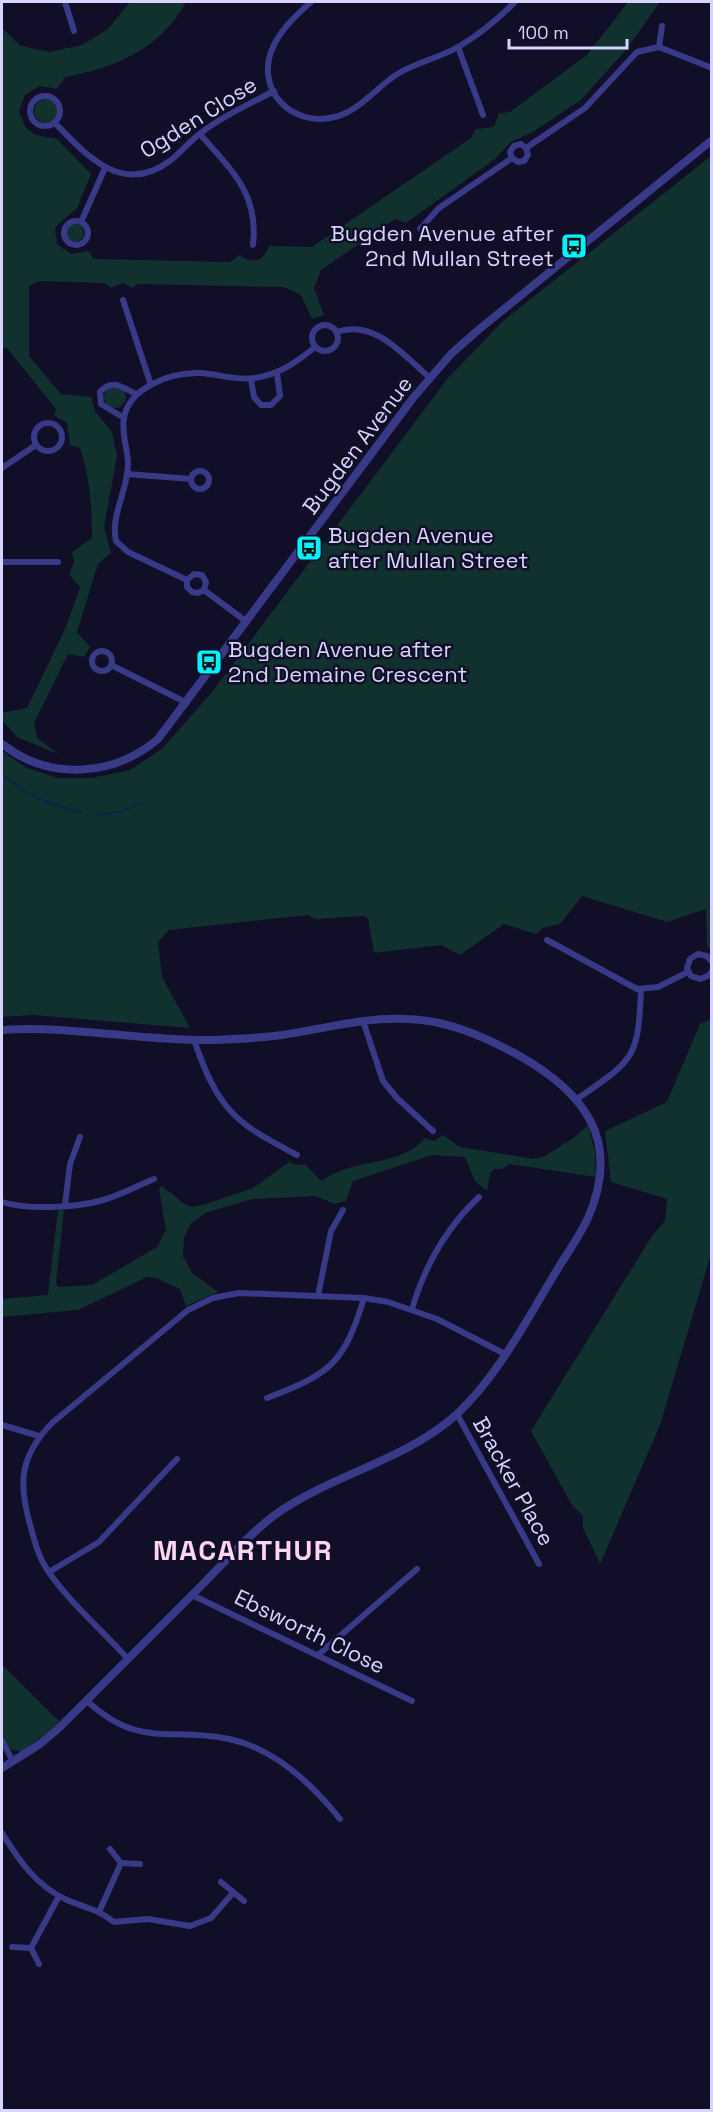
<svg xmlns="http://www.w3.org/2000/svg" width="713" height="2112" viewBox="0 0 713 2112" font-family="'Space Grotesk',sans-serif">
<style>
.green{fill:#11312e}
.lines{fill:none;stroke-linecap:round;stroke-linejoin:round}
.stream{stroke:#0a254a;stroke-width:2}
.minor{stroke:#383987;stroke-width:6}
.tertiary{stroke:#383987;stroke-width:8}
.labels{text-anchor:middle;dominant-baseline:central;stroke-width:5;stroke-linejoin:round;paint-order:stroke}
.street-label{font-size:22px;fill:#d7d4ff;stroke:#110e27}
.poi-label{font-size:22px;fill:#d7d4ff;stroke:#110e27;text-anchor:start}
.district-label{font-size:28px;font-weight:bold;letter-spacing:1.5px;fill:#ffd6f2;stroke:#110e27}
</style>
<rect width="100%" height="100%" fill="#110e27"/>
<g class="green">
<path d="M130,2H186C160,49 116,68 65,77L57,89L40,86L25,95L19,111L25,127L35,135L57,139L91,174L77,208L55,227L57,244L71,254L88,251L94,259L230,262L240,255C253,265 264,261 269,246L312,247L471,138L476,129L494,127L499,113L510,112L587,55L628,2H660L626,50L581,100L533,132L511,142L495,159L406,223L395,219L321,270L314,288L324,315L312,319L301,295L284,287L137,284L133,288L123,283L111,288L105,283L39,281L29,286V356L61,394L91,397L95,411L112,432L117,456L104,527L111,553L98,564L77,632L90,647L84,657L68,654L34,723L37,738L60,755L17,737L2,720V713L27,708L66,627L80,587L69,574L74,562L72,552L92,538C92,507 90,478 80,448L70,445L67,423L54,415L56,409L7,348L2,347V28L21,46L50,52L82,45L108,29Z"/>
<circle cx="46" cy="111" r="12"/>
<path d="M711,156V949L707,946L706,909L667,922L582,896L560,924L543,928L536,934L504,924L460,955L441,945L374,953L368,919L364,916L315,919L308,915L169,930L158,942L162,977L190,1028L33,1015L2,1017V751L27,768L58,778H91L130,770L162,749L212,692L448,378L503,321Z"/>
<circle cx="75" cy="233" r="9"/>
<circle cx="115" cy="397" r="11"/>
<path d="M711,1019V1254L660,1425L600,1564L583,1528V1516L572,1505L531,1431L652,1236L665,1221L667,1199L611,1182L605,1131L667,1102L700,1024Z"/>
<path d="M588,1125L595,1152L596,1177L509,1164L502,1169H494L490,1173L487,1191L475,1181L465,1157L432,1155L353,1181L346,1201L334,1204L316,1196L252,1199L208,1212L192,1222L184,1237L183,1256L192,1273L218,1292L186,1306L180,1289L156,1278L147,1277L78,1310L2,1317V1299L48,1295L58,1210H64L56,1282L58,1287L92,1285L157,1247L166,1230L159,1188L162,1186L183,1203L192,1207L203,1205L253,1188L289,1162L296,1165L305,1164L321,1181C354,1157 400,1168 425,1138L434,1141L443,1135L460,1147L534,1159L545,1156L575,1137Z"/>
<path d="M2,1665L60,1722L22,1752L10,1749L2,1733Z"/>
</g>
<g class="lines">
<g class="stream">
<path d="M2,774C26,796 51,805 82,813"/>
<path d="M96,815L121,812L140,803"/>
</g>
<g class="minor">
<path d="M65,2L74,31"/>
<path d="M311,2C297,14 281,29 273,47C254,89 291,128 335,117C360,111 377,86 399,73C418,62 439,58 458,47C479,35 498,19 515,2"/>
<path d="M458,47L483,115"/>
<path d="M659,47L662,26"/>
<circle cx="45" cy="111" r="15"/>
<path d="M55,123C87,156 123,197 171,160C182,151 191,140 202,132C224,115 250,104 274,91"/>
<path d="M200,134C231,170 259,193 253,245"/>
<path d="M526,148L585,108L637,52L659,47L712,68"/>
<path d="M512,158L518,162L524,161L528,155L526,148"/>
<path d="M512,158L510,152L514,146L521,144L526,148"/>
<circle cx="76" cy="233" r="12"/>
<path d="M81,222L105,168"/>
<path d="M420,229L439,208L512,158"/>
<path d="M123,300L151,385"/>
<circle cx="325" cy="338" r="13"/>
<path d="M336,332C375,319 402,354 429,377"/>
<path d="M251,379L254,397L261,405H271L280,396L277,373"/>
<path d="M124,418L101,404L100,392C112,378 122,387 136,394"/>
<circle cx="48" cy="437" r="14"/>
<path d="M2,468L36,445"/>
<circle cx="200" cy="480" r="9"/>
<path d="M127,474L191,479"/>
<path d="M2,562H58"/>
<path d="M187,580L128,552L116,541C110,516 128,490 128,464C128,449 121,433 124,418C129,387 172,372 200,373C219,374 236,381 255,378C280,374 297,362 315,347"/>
<path d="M187,580L194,574L202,575L206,582L204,590"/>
<path d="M187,580V587L192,592L198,593L204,590"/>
<path d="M204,590L247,622"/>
<circle cx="102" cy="661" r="10"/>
<path d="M111,665L187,703"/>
<path d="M547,940L637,989L658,987L688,972"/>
<path d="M712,962L707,956L698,954L690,959L687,968L691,976L700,979L708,976L712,971"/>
<path d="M363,1021L383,1081L397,1098L433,1131"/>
<path d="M194,1040C218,1109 233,1122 297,1155"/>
<path d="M577,1099C634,1059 638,1060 641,990"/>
<path d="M2,1202C28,1210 76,1208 103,1200C120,1195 137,1186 154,1179"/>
<path d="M65,1205L70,1164L80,1137"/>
<path d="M318,1296L331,1231L343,1210"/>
<path d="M412,1309C425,1265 446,1228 479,1197"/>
<path d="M267,1398C330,1374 344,1364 364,1298"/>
<path d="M457,1414L539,1564"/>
<path d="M2,1425L39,1436"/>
<path d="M49,1572L99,1542L177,1459"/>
<path d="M192,1595L412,1701"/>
<path d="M318,1655L417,1569"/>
<path d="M128,1659C102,1630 70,1603 48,1571C39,1558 35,1543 31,1528C18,1484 19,1457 52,1423L188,1310L213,1298L239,1293L364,1298L388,1302L437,1319L505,1354"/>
<path d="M87,1701C141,1750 167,1726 229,1739C274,1748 312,1784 340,1819"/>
<path d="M2,1740L13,1762"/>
<path d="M2,1833C19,1860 36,1886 67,1900C83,1907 100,1910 114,1922L148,1919L190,1926L211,1918L232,1894"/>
<path d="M110,1849L121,1863L140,1864"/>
<path d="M221,1882L244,1901"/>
<path d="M99,1912L121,1863"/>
<path d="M12,1947L31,1948L39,1964"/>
<path d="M31,1948L59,1896"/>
</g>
<g class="tertiary">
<path d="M2,744C49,781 113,777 158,739L413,398L451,354L477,331L712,140"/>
<path d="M2,1030C73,1025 144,1042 216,1040C238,1039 260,1038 282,1035C323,1029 365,1017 407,1019C447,1020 483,1036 518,1055C584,1092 622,1140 588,1218C581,1233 571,1248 562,1262C530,1313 501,1373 457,1414C405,1461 333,1474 276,1514C249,1534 225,1562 201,1586C154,1633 107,1680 60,1727L40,1744L2,1768"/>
</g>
</g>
<defs>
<symbol id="bus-square" viewBox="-11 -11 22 22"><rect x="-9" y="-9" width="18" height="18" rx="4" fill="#00f3ff" stroke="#110e27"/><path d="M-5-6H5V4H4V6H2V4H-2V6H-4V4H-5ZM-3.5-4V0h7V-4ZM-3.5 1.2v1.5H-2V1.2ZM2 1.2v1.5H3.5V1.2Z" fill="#111"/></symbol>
</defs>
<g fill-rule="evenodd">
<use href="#bus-square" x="559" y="231" width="30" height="30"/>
<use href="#bus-square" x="294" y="533" width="30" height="30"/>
<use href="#bus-square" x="194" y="647" width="30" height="30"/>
</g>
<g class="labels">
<g class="street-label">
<text transform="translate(198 117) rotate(-32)">Ogden Close</text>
<text transform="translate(357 445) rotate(-53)">Bugden Avenue</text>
<text transform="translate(514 1481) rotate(61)">Bracker Place</text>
<text transform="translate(310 1631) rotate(26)">Ebsworth Close</text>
</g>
<g class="poi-label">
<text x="554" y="233" text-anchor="end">Bugden Avenue after<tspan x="554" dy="25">2nd Mullan Street</tspan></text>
<text x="328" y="535">Bugden Avenue<tspan x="328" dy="25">after Mullan Street</tspan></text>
<text x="228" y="649">Bugden Avenue after<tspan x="228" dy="25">2nd Demaine Crescent</tspan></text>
</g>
<g class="district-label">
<text x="243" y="1550">MACARTHUR</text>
</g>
</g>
<rect width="713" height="2112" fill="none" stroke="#d7d4ff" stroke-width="6"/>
<path d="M509 39v9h118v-9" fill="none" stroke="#d7d4ff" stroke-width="3"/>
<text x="518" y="39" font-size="18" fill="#d7d4ff" stroke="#110e27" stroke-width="4.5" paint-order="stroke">100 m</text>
</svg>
